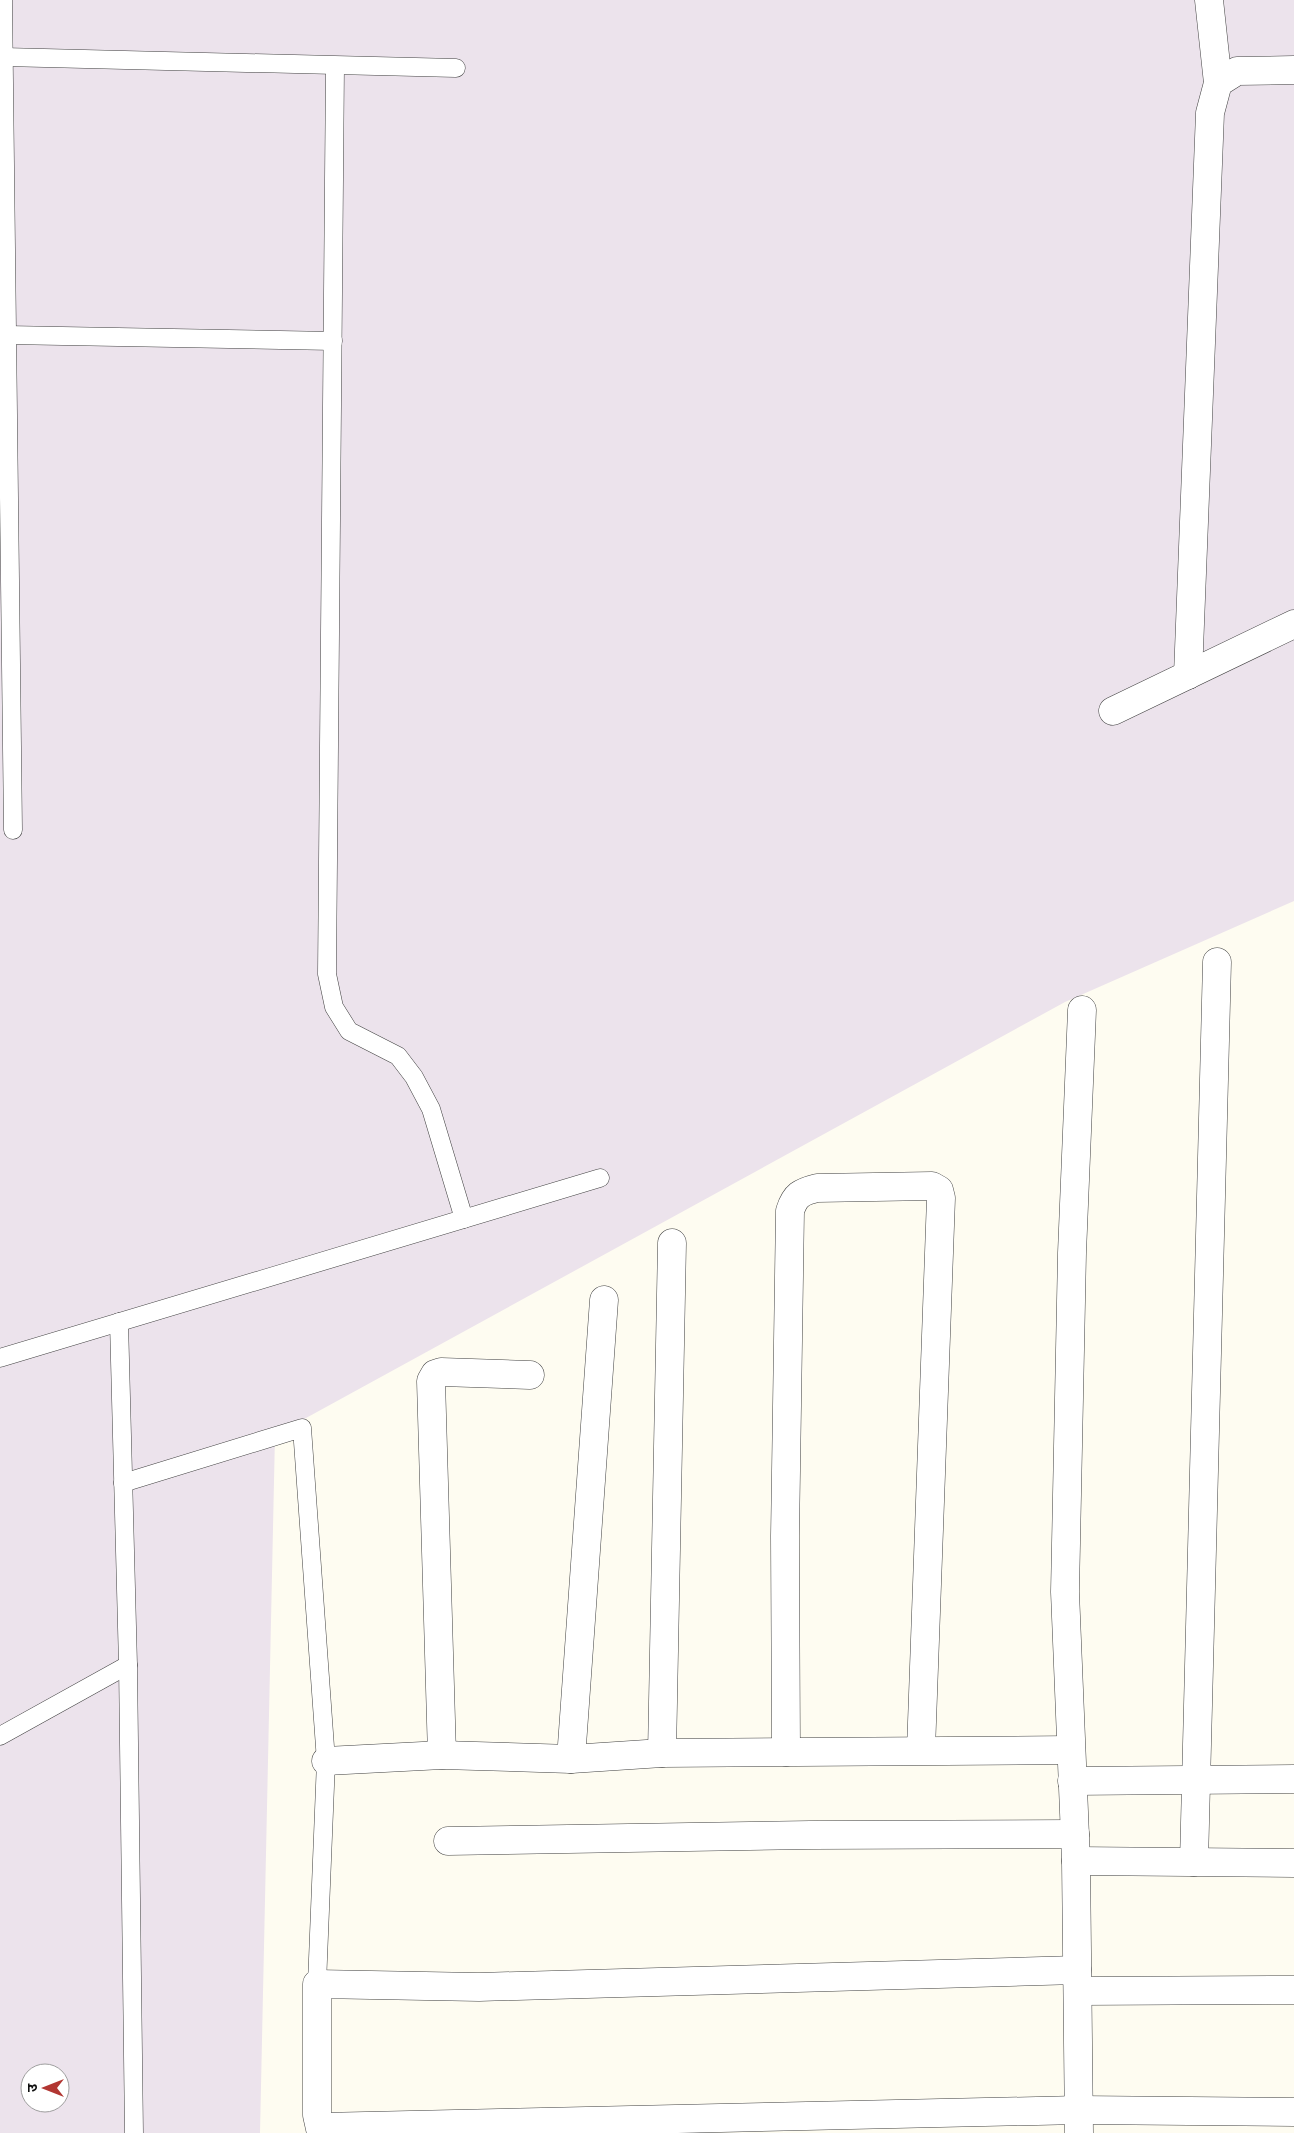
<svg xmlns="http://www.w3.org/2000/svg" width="1294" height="2133" viewBox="0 0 1294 2133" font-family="Merriweather,'Noto Sans Devanagari',serif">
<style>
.industrial{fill:#ece3ec;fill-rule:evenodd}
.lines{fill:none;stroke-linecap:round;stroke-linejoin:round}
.service-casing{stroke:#414141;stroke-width:19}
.minor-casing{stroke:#414141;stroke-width:29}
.service{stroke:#fff;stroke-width:18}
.minor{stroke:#fff;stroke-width:28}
</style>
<rect width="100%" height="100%" fill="#fefcf1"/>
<path class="industrial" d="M0,0H1294V901L1065,1002L275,1435L260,2133H0ZM30,2073H60V2103H30Z"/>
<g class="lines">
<defs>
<g id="service">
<path d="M3,0L13,830"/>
<path d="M4,57L456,68"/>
<path d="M335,66L327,974L334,1007L349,1031L398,1056L414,1077L431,1109L464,1219"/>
<path d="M7,335L333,341"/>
<path d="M119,1322L128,1665L134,2133"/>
<path d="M0,1358L600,1178"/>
<path d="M123,1483L302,1428L326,1761L317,1984"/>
<path d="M0,1736L128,1665"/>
</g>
<g id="minor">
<path d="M1209,0L1218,83"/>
<path d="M1188,675L1210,113L1218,83L1237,71L1294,70"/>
<path d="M1113,711L1294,624"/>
<path d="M786,1752L785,1536L790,1211C795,1195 801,1192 817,1188L932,1186L939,1190L941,1198L921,1750"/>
<path d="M662,1753L672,1243"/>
<path d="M442,1755L431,1381L435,1374L441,1372L530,1375"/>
<path d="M571,1759L604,1300"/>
<path d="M326,1761L442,1755L571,1759L662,1753L1071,1750"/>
<path d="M1072,1781L1294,1779"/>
<path d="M448,1841L811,1835L1075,1834"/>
<path d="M1076,1861L1294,1863"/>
<path d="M1194,1862L1217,962"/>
<path d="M1078,1991L1294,1990"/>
<path d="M321,2127L1079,2110L1294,2112"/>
<path d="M321,2133L317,2115V1984L479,1987L1077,1970"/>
<path d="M1079,2133L1076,1861L1065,1592L1072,1253L1082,1010"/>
</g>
</defs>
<use href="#service" class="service-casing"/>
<use href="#minor" class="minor-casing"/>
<use href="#service" class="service"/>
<use href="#minor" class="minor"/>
</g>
<g transform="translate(45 2088) rotate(270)"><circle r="24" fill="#ffffff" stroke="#9f9f9f"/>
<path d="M0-4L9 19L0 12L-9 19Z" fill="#b23632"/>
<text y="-8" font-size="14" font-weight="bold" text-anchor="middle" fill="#0e0e0e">उ</text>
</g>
</svg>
